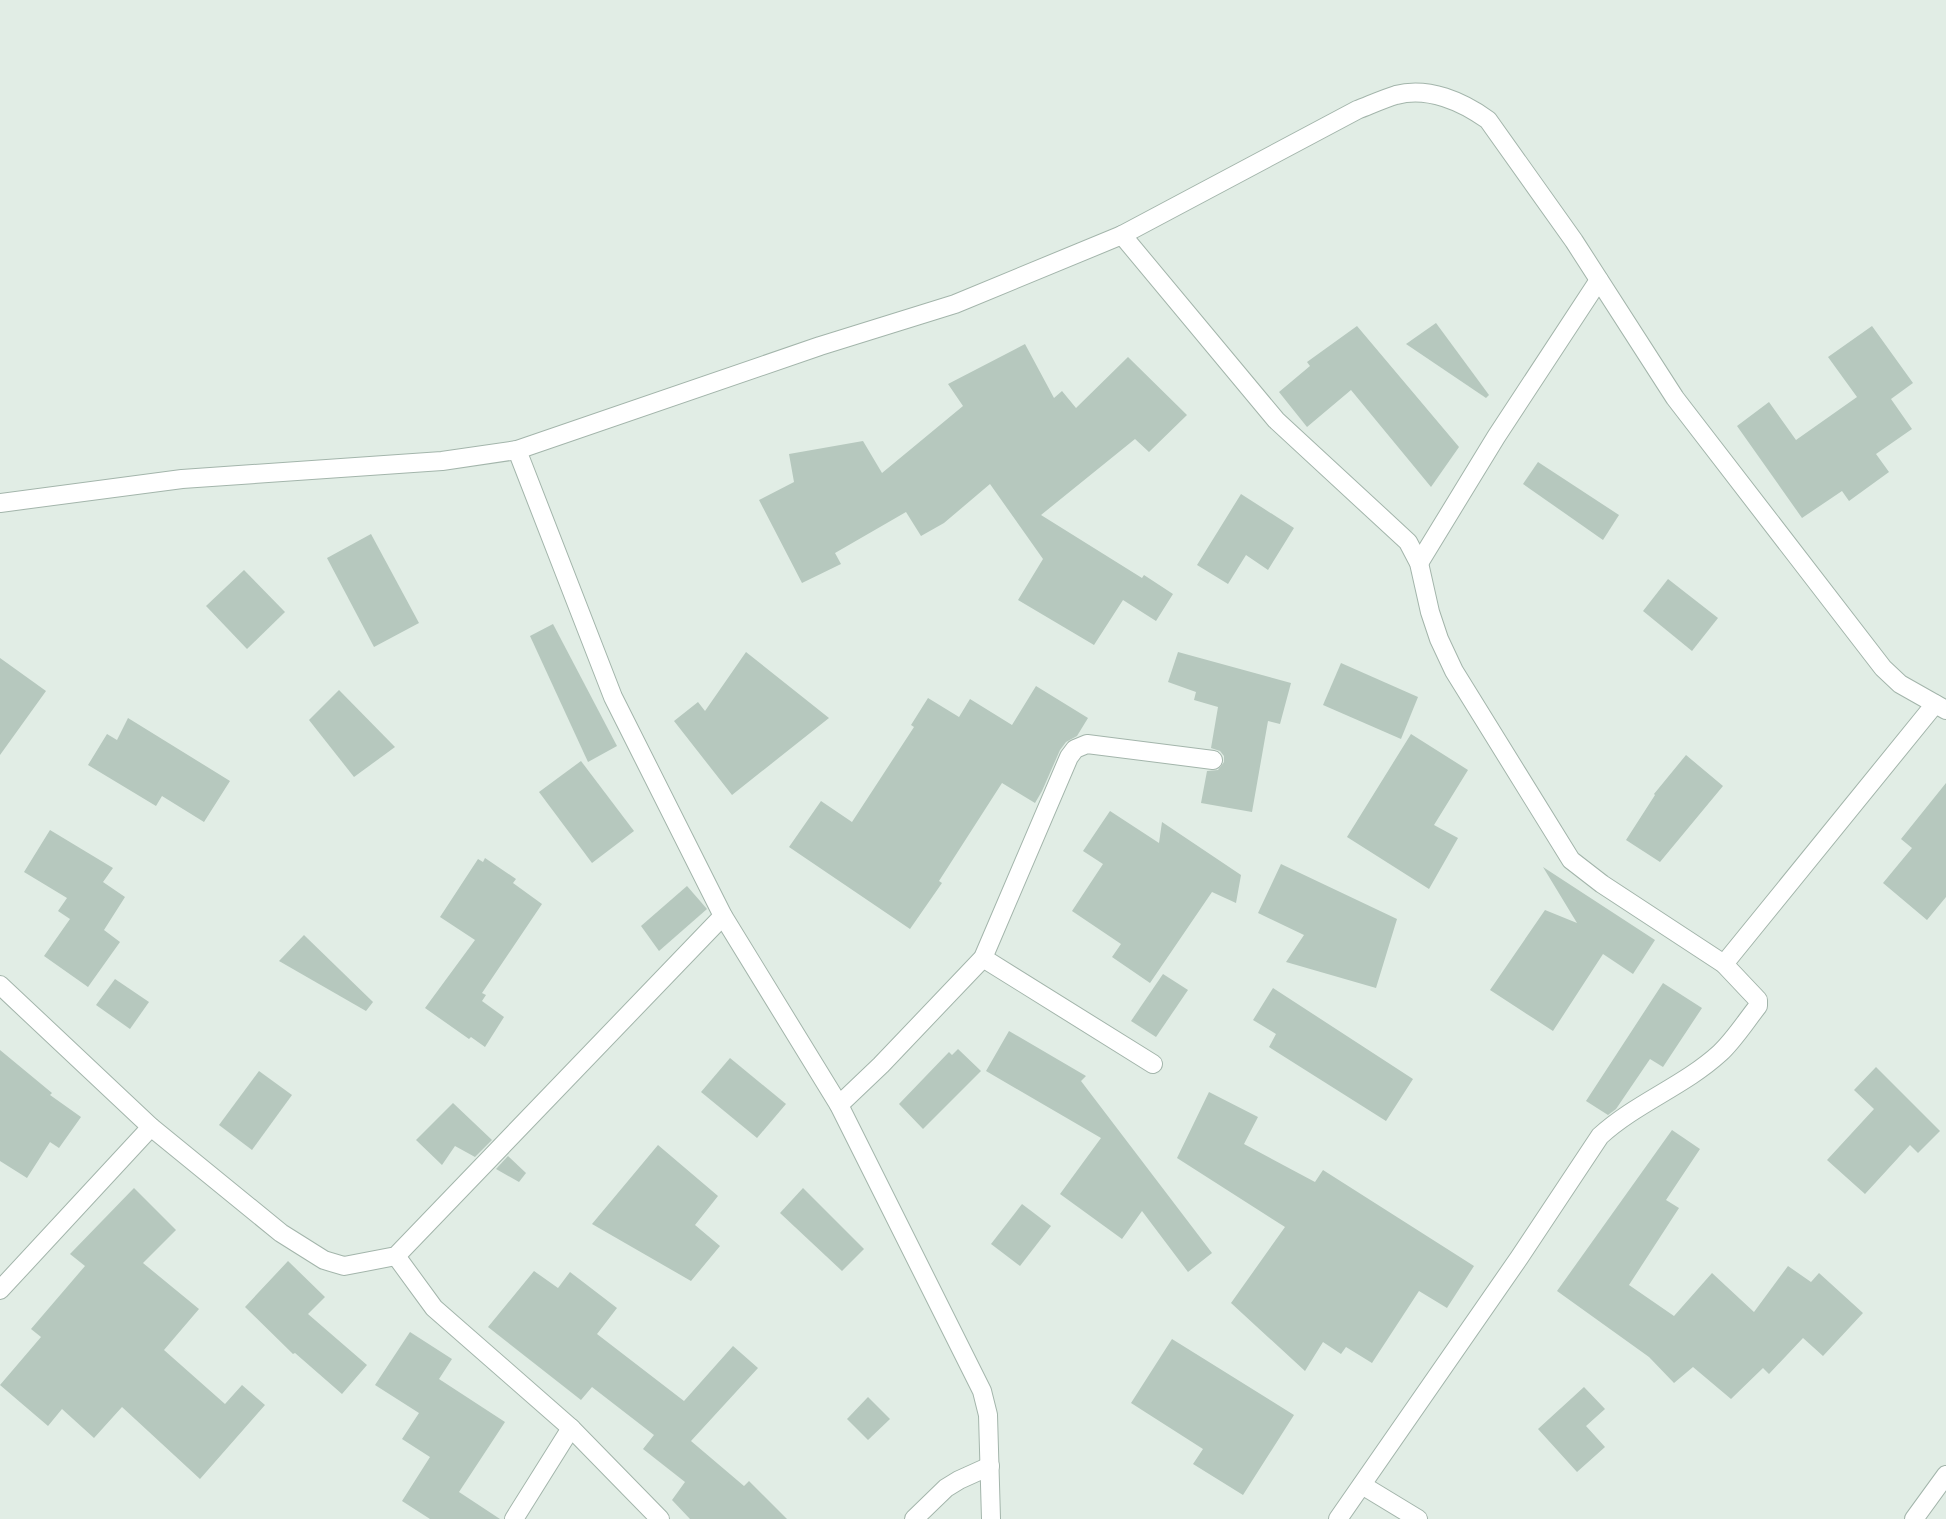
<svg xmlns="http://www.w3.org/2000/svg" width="1946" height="1519" viewBox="0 0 1946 1519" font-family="'Sofia Sans Condensed',sans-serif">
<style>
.building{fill:#b6c8be}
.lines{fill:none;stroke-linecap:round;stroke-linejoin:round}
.minor-casing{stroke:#a3b5ab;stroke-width:20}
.minor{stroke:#fff;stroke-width:18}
</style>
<rect width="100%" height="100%" fill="#e1ede5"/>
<g class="building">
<path d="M1436,323L1489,395L1486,398L1406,344Z"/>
<path d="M1357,326L1459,447L1431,487L1351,390L1307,427L1279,392L1310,366L1307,362Z"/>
<path d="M1872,326L1913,383L1891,399L1912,429L1876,454L1889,472L1849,501L1842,491L1802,518L1737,426L1769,402L1796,440L1857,397L1828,357Z"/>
<path d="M1025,344L1054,398L1062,391L1076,408L1128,357L1187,415L1149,452L1135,439L1041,515L1142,578L1144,575L1173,594L1156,621L1123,600L1094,645L1018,600L1043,559L990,484L944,523L921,536L906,512L835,553L841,564L802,583L759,500L794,482L789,454L863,441L882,473L963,406L948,384Z"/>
<path d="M1538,462L1619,515L1603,540L1523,484Z"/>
<path d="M1241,494L1294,528L1268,570L1246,555L1228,584L1197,565Z"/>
<path d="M371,534L419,623L374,647L327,558Z"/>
<path d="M244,570L285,612L247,649L206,606Z"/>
<path d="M1668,579L1718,618L1692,651L1643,611Z"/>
<path d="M553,624L617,746L588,762L530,636Z"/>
<path d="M746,652L829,718L732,795L674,721L698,702L705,711Z"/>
<path d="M1178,652L1291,683L1280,724L1268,721L1252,812L1201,803L1207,771L1218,770L1224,762V756L1220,751L1211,748L1218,707L1194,700L1196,692L1168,682Z"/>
<path d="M0,658L46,691L0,755Z"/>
<path d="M1341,663L1418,697L1401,739L1323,705Z"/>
<path d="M1036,686L1088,718L1077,736L1066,742L1060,750L1042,791L1035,803L1002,783L939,881L942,883L910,929L789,847L821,801L852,822L914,727L911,725L928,698L959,717L970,699L1012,725Z"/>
<path d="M339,690L395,747L354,777L309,720Z"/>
<path d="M128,718L230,781L204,822L162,796L156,806L88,765L107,734L117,740Z"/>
<path d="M1411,734L1468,770L1434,825L1458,838L1429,889L1347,837Z"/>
<path d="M1686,755L1723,786L1660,862L1626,840L1655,795L1654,794Z"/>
<path d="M581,761L634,831L592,863L539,792Z"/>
<path d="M1946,783V897L1927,920L1883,883L1912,848L1901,839Z"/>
<path d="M1110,811L1159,843L1162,822L1241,875L1236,903L1212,892L1150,983L1112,957L1121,944L1072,911L1103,864L1083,851Z"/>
<path d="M50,830L113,868L103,882L125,897L104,930L120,942L88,987L44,956L70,919L58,911L67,898L24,872Z"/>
<path d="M485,858L516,879L513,883L542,904L482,993L486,995L482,1001L504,1017L485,1047L471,1037L469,1039L425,1008L475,940L440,917L478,859L483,862Z"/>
<path d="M1281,864L1397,919L1376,988L1286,962L1304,935L1258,913Z"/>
<path d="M1543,867L1655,940L1633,974L1603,954L1553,1031L1490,990L1545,910L1577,923Z"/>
<path d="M687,886L707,909L659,951L641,926Z"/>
<path d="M304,935L373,1002L366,1011L279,961Z"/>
<path d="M1163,974L1188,990L1156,1037L1131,1021Z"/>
<path d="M115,979L149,1002L130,1029L96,1005Z"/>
<path d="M1663,983L1702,1008L1663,1067L1650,1059L1616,1109L1608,1115L1586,1101Z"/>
<path d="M1273,988L1413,1079L1386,1121L1269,1047L1276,1034L1253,1020Z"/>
<path d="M1009,1031L1086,1076L1081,1081L1212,1253L1188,1272L1142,1211L1122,1239L1060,1194L1101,1138L986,1071Z"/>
<path d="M958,1049L981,1071L923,1129L899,1104L949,1052L952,1055Z"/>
<path d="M0,1050L52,1093L50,1095L81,1117L59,1148L50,1142L27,1178L0,1161Z"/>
<path d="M730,1058L786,1104L757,1138L701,1092Z"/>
<path d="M1876,1067L1940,1131L1918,1153L1910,1145L1865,1194L1827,1160L1874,1109L1854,1090Z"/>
<path d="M259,1071L292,1095L252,1150L219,1125Z"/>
<path d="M1209,1092L1258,1117L1244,1144L1315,1182L1323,1170L1474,1266L1447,1308L1419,1291L1372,1363L1346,1347L1341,1354L1323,1342L1305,1371L1231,1303L1285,1227L1177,1158Z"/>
<path d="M453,1103L492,1140L475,1157L455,1146L442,1165L416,1140Z"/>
<path d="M1672,1130L1700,1149L1666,1200L1679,1208L1629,1285L1674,1316L1712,1273L1754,1312L1788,1266L1811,1282L1819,1273L1863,1313L1823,1356L1803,1338L1769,1374L1763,1368L1731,1399L1693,1367L1674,1383L1649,1357L1557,1291Z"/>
<path d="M658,1145L718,1196L695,1225L720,1246L691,1281L592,1224Z"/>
<path d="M508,1156L526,1173L519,1182L496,1169Z"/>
<path d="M134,1188L176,1230L143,1263L199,1309L164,1350L225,1404L242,1385L265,1405L200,1479L122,1407L94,1438L62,1409L48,1426L0,1385L41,1337L31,1329L85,1266L70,1254Z"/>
<path d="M803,1188L864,1249L842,1271L780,1213Z"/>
<path d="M1022,1204L1051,1226L1020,1266L991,1244Z"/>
<path d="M288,1261L325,1297L308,1314L367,1365L342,1394L295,1353L293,1354L245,1307Z"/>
<path d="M534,1271L558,1288L570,1272L617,1308L597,1334L684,1401L733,1346L758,1368L691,1441L744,1486L749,1481L787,1519H690L672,1500L685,1482L643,1449L654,1435L592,1387L581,1400L488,1327Z"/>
<path d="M410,1332L452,1359L439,1379L505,1422L459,1492L500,1519H430L402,1501L430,1457L402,1439L419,1413L375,1385Z"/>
<path d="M1172,1339L1294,1415L1243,1495L1193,1464L1203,1449L1131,1403Z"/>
<path d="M1584,1387L1605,1409L1586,1426L1605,1447L1577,1472L1538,1429Z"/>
<path d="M868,1397L890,1419L868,1440L847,1419Z"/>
</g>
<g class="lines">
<defs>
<g id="minor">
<path d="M1122,235L1276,420L1408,542L1419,563L1430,612L1439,639L1454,671L1571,860L1602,884L1724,964L1758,1000V1006C1746,1021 1734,1040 1720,1053C1684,1086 1636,1103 1600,1136L1519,1258L1338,1519"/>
<path d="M517,450L613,697L723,916L839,1105L982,1391L988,1415L991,1519"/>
<path d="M0,503L182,479L442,461L517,450L820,346L955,304L1122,235L1357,110C1370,105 1383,99 1396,95C1428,86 1463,102 1488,120L1574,241L1675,398L1883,668L1900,684L1946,710"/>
<path d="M1419,563L1496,437L1599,280"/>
<path d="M983,958L1153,1064"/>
<path d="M1724,964L1935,704"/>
<path d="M0,985L151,1127L281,1233L324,1260L344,1266L396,1256L723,916"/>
<path d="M839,1105L881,1065L983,958L1069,757L1075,749L1087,744L1213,760"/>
<path d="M396,1256L434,1308L571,1428L660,1519"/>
<path d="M0,1290L151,1127"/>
<path d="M1362,1485L1418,1519"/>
<path d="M514,1519L571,1428"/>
<path d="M914,1519L946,1488L959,1480L990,1466"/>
<path d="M1914,1519L1946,1475"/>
</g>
</defs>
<use href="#minor" class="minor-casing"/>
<use href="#minor" class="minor"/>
</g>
</svg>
